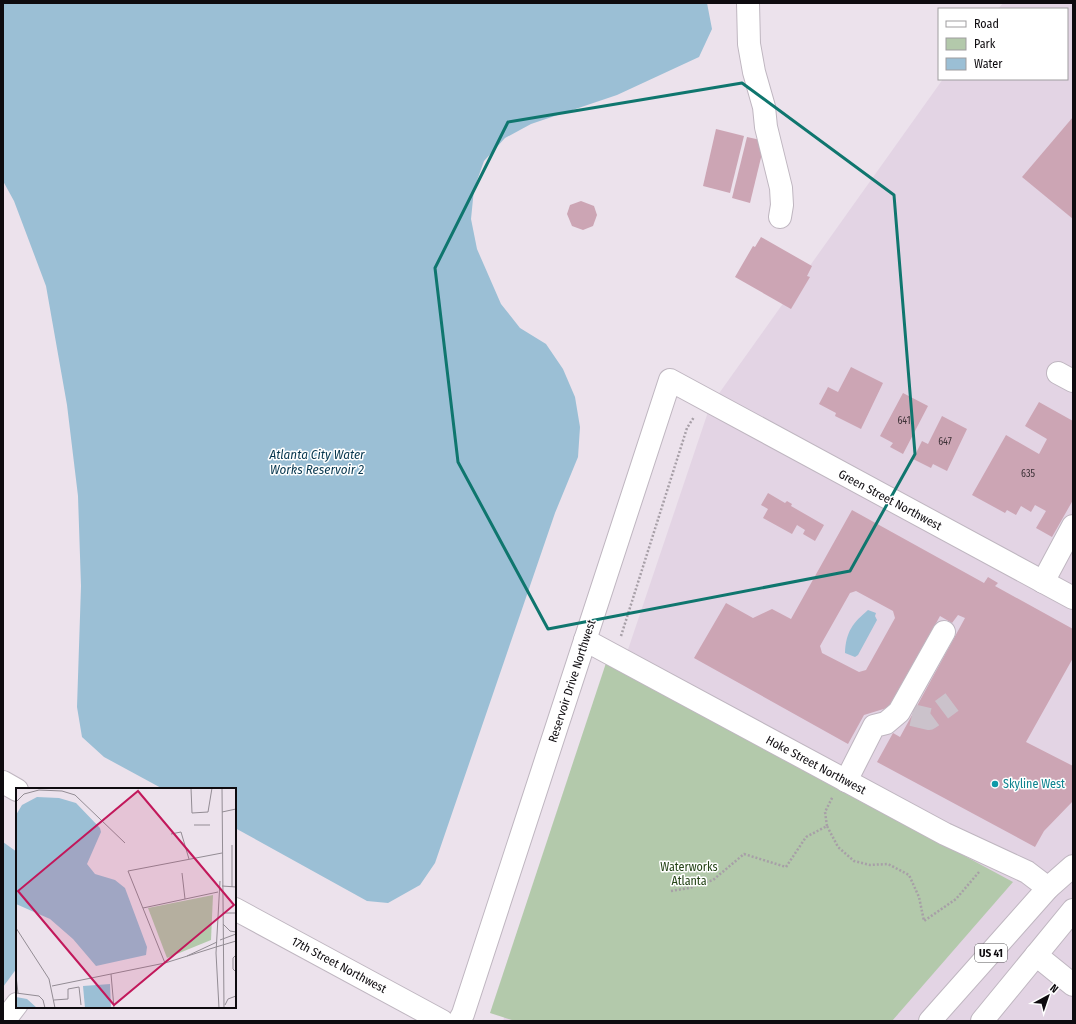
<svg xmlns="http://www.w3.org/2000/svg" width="1076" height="1024" viewBox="0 0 1076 1024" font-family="'Fira Sans Condensed',sans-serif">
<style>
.built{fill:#e3d4e4}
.green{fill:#b3c9ab}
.water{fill:#9bbfd5}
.building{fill:#cca5b4;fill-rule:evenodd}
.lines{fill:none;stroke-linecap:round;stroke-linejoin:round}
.minor-tunnel{stroke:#cbc2cb;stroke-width:22;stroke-dasharray:22 11;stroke-linecap:butt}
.minor-casing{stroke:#bfb6c0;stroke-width:24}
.highway-casing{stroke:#bfb6c0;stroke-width:24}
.path{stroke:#a79fa7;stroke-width:2.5;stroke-dasharray:2 2;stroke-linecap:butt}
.minor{stroke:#fff;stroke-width:22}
.highway{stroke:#fff;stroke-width:22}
.marked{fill:none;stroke:#0f766e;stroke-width:3;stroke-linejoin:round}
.culture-dot{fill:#0f9aa8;stroke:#fff;stroke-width:1.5}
.labels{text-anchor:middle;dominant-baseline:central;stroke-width:3;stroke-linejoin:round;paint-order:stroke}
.number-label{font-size:10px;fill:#3e3238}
.shield{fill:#fff;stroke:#565457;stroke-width:1}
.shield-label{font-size:11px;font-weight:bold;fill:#0e0b0f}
.street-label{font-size:12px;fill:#0e0b0f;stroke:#fff}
.culture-label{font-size:12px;fill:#0d838f;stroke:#fff;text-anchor:start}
.park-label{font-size:12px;fill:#244316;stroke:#fff}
.water-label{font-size:13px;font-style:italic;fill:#06364e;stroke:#fff}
.inset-road{fill:none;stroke:#938c94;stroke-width:1}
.view{fill:#c2185b;fill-opacity:0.15;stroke:#c2185b;stroke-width:2}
.inset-edge{fill:none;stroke:#0e0b0f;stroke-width:2}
</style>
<rect width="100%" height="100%" fill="#ece2ec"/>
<path class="built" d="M1003,3H1073V1021H503L710,406L943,79H1067V9H998Z"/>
<path class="green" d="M606,663L1013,882L892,1021H515L490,1013Z"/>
<g class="water">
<path d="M3,3H707L712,29L699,57L617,95L531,124L505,138L484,161L474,189L471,219L477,249L501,304L520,328L546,344L563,369L575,397L580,427L578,457L555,513L435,863L420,885L388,903L367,901L235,828V789H163L104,757L82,737L77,707L81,586L78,496L67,405L46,286L14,201L3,181Z"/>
<path d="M868,610L876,613L875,616L877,620L858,655L855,657L845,653C846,631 853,623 868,610Z"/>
<path d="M3,842L17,852V968L3,987Z"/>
</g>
<g class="building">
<path d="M1073,117V219L1022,177Z"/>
<path d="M716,129L744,136L730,193L703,186Z"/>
<path d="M747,137L765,141L750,203L732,198Z"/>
<path d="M581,201L594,206L597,215L593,226L583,230L572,226L567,214L570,205Z"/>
<path d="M761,237L812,266L807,276L810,277L791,309L735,277L753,246L755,247Z"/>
<path d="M851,367L883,383L861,429L835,416L836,413L819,404L828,387L838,392Z"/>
<path d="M903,393L928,406L903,454L890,447L893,443L880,436Z"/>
<path d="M1039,402L1073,421V500L1052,537L1036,528L1046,511L1035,505L1031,512L1021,506L1016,515L1007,510L1005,513L972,495L1006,435L1039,454L1047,439L1025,426Z"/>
<path d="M942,416L967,429L947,471L933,464L931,468L913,459L922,441L928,444Z"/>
<path d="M768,493L785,503L787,501L792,504L791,506L824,525L815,541L803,534L805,530L797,525L792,534L763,518L768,509L761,505Z"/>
<path d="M852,510L984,583L988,577L998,583L995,586L1073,629V658L1026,742L1073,766V801L1044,831L1035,847L877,762L893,733L900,737L965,618L958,615L952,623L940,616L890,707L864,715L848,744L694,658L726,603L753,618L772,609L791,619ZM856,591L893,611L895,618L866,670L859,672L822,653L820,646L850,593Z"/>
</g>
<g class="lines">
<path class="minor-tunnel" d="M912,715L929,719L952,702"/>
<defs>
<g id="minor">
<path d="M748,3L749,44L754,72L764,107L766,127L781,188L782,205L780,217"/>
<path d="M1058,373L1073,381"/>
<path d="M1043,582L1073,526"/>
<path d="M585,640L945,834L1027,872L1048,888"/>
<path d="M846,781L874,726L886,723L899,712L944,632"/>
<path d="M3,782L17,790"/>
<path d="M235,909L442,1021"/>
<path d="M1036,955L1073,985"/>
<path d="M4,1021L17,1004"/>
<path d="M459,1021L463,1014L670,380L1073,598"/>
</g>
<g id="highway">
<path d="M930,1021L1048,888L1073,866"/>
<path d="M982,1021L1073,910"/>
</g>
</defs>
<use href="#minor" class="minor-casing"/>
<use href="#highway" class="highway-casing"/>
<g class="path">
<path d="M621,636L687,428L694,417"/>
<path d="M827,826L825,812L833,796"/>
<path d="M671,891L689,888L713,880L744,854L786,867L806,837L827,826L838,847L854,861L870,865L888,864L909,875L919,897L924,921L956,899L979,872"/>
</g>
<use href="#minor" class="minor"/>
<use href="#highway" class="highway"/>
</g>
<path class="marked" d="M742,83L894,195L915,454L850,571L548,629L458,462L435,268L508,122Z"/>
<circle class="culture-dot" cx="995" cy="784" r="4"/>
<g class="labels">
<g class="number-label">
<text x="904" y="421">641</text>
<text x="945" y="442">647</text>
<text x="1028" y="474">635</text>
</g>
<rect class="shield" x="975" y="944" width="32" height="18" rx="3"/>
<g class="shield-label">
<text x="991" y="953">US 41</text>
</g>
<g class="street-label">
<text transform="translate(890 500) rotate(28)">Green Street Northwest</text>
<text transform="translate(572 681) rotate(-72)">Reservoir Drive Northwest</text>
<text transform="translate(816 765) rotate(28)">Hoke Street Northwest</text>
<text transform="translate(339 965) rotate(28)">17th Street Northwest</text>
</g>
<g class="culture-label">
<text x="1003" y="784">Skyline West</text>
</g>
<g class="park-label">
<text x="689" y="867">Waterworks<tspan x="689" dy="14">Atlanta</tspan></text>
</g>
<g class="water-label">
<text x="317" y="454">Atlanta City Water<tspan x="317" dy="15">Works Reservoir 2</tspan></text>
</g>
</g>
<g transform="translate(16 788)">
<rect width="220" height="220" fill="#ece2ec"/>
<path d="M197,107L195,152L151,170L132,120Z" fill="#b3c9ab"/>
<path d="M21,9L43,10L60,15L84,40L85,44L71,76L79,86L99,92L109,100L131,159L130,167L80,178L57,151L34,131L0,116V27L6,17ZM94,196L95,220H69L67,198ZM0,209L11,211L21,220H0Z" fill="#9bbfd5"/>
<path class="inset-road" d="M175,0L176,25L192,24L196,0M206,0L208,220M0,14L8,6L23,2L46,3L59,7L109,55M206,24L220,21M178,37H194M155,46L165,44L173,71M216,57V99M166,85L169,111M206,98L220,99M127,120L202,104M207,125H220M207,136L214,143L220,144M0,140L33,191L39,220M204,152L220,146M200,159L220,153M220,167L217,170V181L220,184M171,168L201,154M149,175L112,83L206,65M95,186L98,220M0,188L2,205M36,198L149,175L200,159M0,205L23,208L27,212L29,220M38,212L52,211V201L63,199L65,217M209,217L212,211L220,208M203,220L200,165L204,93"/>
<path class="view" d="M122,3L218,117L98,217L2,103Z"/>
<rect width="220" height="220" class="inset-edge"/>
</g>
<rect width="1076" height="1024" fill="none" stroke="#0e0b0f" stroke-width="8"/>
<rect x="938" y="8" width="130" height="72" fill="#ffffff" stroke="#9f9d9f"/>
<rect x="946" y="21" width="20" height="6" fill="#ffffff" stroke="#9f9d9f"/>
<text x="974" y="28" font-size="12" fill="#0e0b0f">Road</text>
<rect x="946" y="38" width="20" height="12" fill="#b3c9ab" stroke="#9f9d9f"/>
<text x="974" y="48" font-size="12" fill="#0e0b0f">Park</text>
<rect x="946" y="58" width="20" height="12" fill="#9bbfd5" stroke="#9f9d9f"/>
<text x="974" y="68" font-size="12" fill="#0e0b0f">Water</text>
<g transform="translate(1048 996) rotate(40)" stroke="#ffffff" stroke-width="3" paint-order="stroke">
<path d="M0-3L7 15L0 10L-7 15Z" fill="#0e0b0f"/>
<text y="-6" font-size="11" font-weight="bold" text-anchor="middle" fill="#0e0b0f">N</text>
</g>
</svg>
